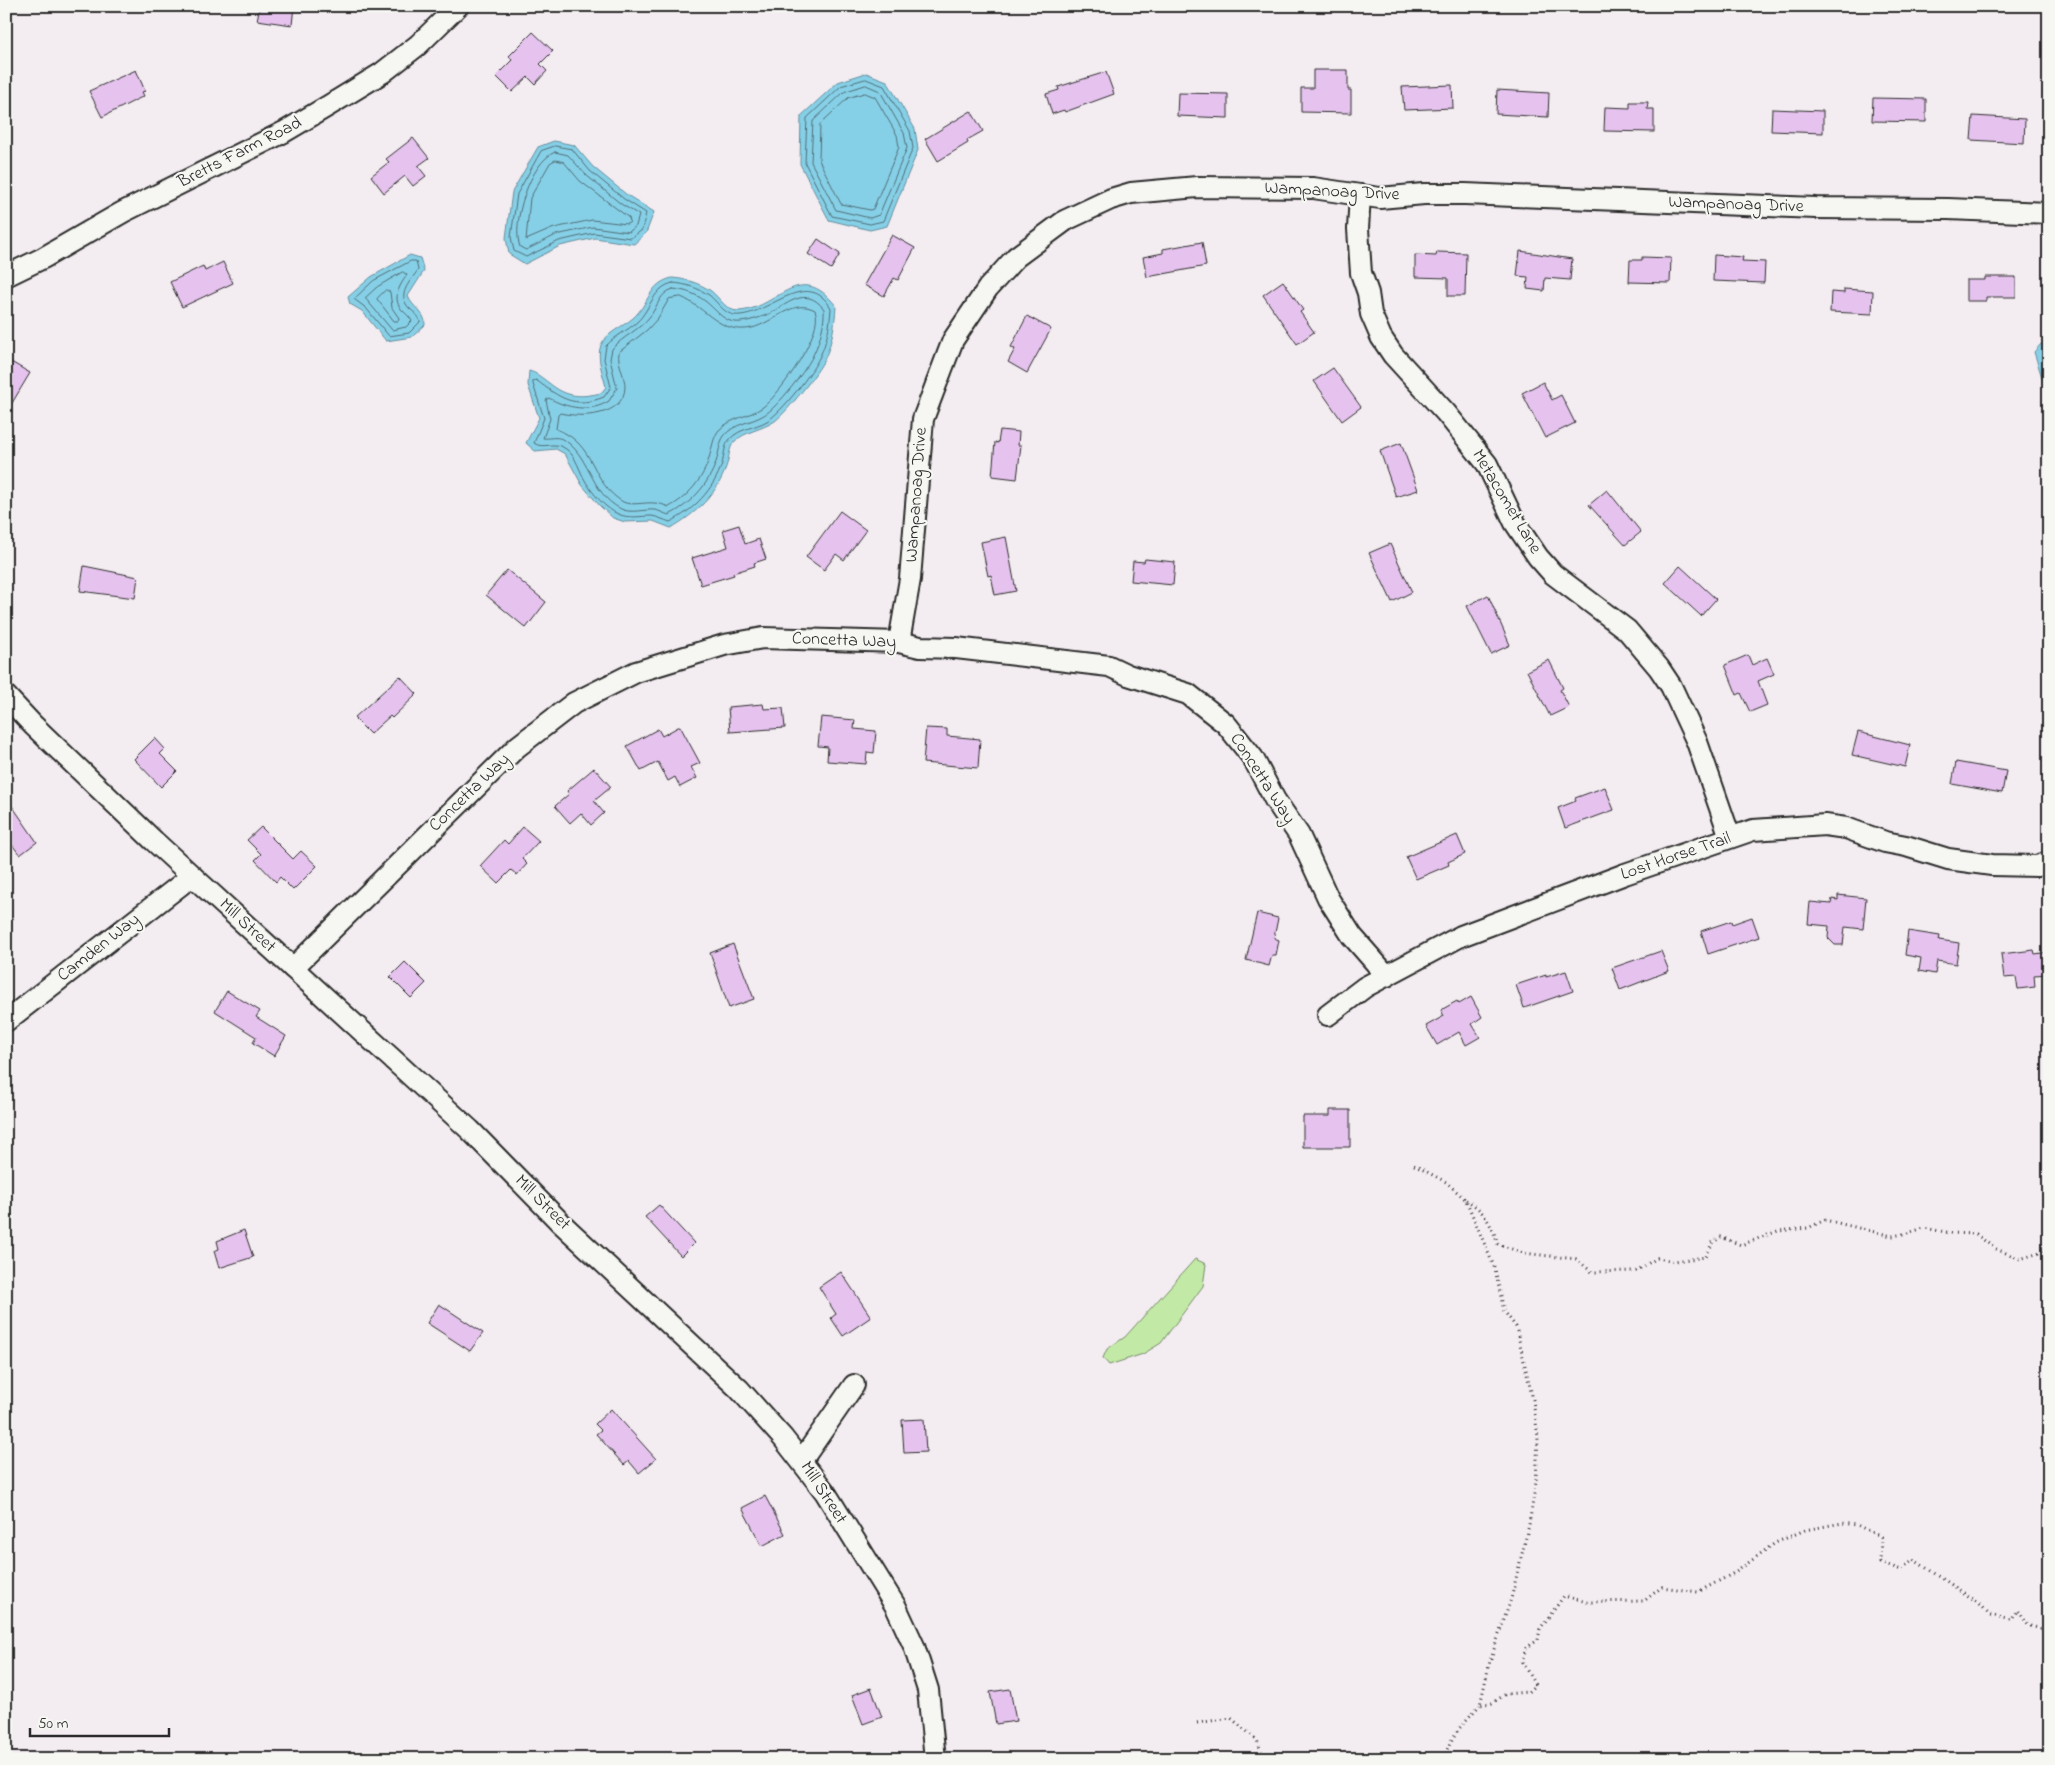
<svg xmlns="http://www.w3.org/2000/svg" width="2055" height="1765" viewBox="0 0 2055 1765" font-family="'Indie Flower',sans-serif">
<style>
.green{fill:#c2eaa6;stroke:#768a68}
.water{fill:#86d0e7;stroke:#628e9c}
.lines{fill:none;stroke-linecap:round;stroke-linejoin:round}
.shore{stroke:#4f6d76;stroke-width:1}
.building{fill:#e6c3ef;stroke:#2b2b2b}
.street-casing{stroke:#2b2b2b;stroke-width:24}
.path{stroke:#2b2b2b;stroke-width:3;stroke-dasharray:1 4;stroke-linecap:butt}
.street{stroke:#f6f6f2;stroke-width:20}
.labels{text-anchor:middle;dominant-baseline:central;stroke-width:4.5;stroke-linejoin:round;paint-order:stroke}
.street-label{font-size:18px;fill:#2b2b2b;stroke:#f6f6f2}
</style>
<rect width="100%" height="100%" fill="#f3ecf1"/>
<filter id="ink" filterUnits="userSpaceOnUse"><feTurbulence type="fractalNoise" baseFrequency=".02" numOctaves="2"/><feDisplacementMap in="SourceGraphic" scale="10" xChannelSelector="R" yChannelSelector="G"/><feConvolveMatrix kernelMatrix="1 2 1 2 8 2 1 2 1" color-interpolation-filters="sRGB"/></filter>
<g filter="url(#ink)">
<path class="green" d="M1195,1259L1206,1264L1203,1286L1161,1343L1143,1354L1109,1365L1103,1358L1107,1349L1125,1337Z"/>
<g class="water">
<path d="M866,73L887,81L915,129L918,150L887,226L870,230L829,220L800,164L801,116L838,82Z"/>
<path d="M554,141L574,145L593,167L627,195L654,212L646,233L634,244L595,238L560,246L525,264L509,254L506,238L512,192L538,147Z"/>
<path d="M410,255L420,258L424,271L408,296C412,308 426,312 425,325L412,337L386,341L362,311L350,304L348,297L371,277Z"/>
<path d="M672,278C686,279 699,283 711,291C720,298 726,311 738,311C777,310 799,258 836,306C835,323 832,343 825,358C818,373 787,412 775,421C762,430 745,431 734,442C729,447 729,460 726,467C717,495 695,514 671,528L653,521L625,522L613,518L600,506L582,485L565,454L556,449L535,451L526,443L539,418L528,385L529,371C537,373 542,378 549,383C566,397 579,398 601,393L606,387C603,374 596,358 601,345C606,333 624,326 633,318C650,303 648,284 672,278Z"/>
<path d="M2041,344H2049V400L2034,352Z"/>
</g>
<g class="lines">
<g class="shore">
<path d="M866,79L884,86L910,131L913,148L883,221L870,224L832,216L805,163L807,118L841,86Z"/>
<path d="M866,85L880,91L904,133L907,148L879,215L870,218L836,210L811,162L813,121L844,92Z"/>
<path d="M865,93L875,97L897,135L899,147L873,209L870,210L841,204L819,160L820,124L848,98Z"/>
<path d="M555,146L572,149L590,171L624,199L646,213L642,230L631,238L594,233L559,241L526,257L514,251L511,237L517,194L541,151Z"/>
<path d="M555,152L568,155L586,175L621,204L639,215L636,226L629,232L593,227L556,235L526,250L520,247C511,223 530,162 555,152Z"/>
<path d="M556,160L564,162L580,181L629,218L630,222L627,224L592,220L554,228L526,240L530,198L550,163Z"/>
<path d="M411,261H416L418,270C409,283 396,295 410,309C415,313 419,316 420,322L409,333L389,336L366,308L354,299L373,281Z"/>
<path d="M403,272L407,275C400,285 392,297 401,309C405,313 409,316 412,321L406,327L392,330L365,298L377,287Z"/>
<path d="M673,283C686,284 698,288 709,295C719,303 725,317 740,315C770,313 808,268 831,308C830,324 827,342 820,356C813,372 782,412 767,421C755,428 740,428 730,439C724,445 724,457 722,464C714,489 693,511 670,522C664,520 658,517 652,516C640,516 629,519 618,514C606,509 592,493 586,482C579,471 577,457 566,449C554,440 543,450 534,443L544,418L533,384V381L536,380C560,398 574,409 604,397L611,387L604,359L606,346C615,336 627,331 637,322C651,309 653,287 673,283Z"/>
<path d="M673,289C685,290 696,294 705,301C717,310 724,324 741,322C750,321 758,318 767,315C786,306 805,284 824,309C825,322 820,341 814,353C808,368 777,408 764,415C751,423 734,423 724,436C719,443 719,454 716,462C709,484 690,505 669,515C665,514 660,511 655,510C644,509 631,514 621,509C590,494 589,452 562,439C556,436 549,439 543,438L550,419L546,400L549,398C566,408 591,413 609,401L617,388L610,359L612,349C623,336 640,330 651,315C658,305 660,293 673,289Z"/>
<path d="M386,290L390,292L392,308L399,318L398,321H394L377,299Z"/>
<path d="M681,297C707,308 720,335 752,328C775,322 793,298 815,310C825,331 780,394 763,407C749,417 732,417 719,430C713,437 712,449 709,458C704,478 687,498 669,507C664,505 659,503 654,503C645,502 631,506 623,502C590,483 597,444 556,429L558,415L560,413C581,418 624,417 625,387C625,375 617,364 619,352L647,330L658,318L669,299Z"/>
</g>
</g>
<g class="building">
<path d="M260,6H294L292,25L257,20Z"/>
<path d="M533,32L553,51L540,64L547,71L535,84L528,77L512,92L496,76L512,60L509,56Z"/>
<path d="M136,70L145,91L142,92L144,96L102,117L89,91Z"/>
<path d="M1313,70H1348V90H1351V113L1301,112V88H1313Z"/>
<path d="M1106,72L1114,94L1065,112L1064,110L1052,114L1046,94L1059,90L1058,87Z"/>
<path d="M1452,85L1453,108L1404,110L1402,87Z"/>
<path d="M1497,90L1549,93L1548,117L1496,114Z"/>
<path d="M1178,93L1228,94V118L1177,116Z"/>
<path d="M1873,98L1926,99V122L1872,121Z"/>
<path d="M1630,102H1648L1647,109H1654V132L1604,131L1605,107L1630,108Z"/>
<path d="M1772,109L1823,111V133L1771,131Z"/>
<path d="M971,111L983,131L967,140L968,143L938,161L925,139Z"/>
<path d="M1973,116L2025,119L2024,143L1971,140Z"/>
<path d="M413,138L429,158L418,166L426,176L413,186L405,176L384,193L371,176L389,162L386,159Z"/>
<path d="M892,235L915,248L898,280L894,278L884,296L864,285Z"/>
<path d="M818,239L840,254L831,269L808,254Z"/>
<path d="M1202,242L1206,266L1147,277L1143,257L1163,253V249Z"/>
<path d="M1520,251L1572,259L1570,280L1545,278L1544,291L1527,289L1528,277L1517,276Z"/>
<path d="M1437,252L1466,253L1465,296H1448V278L1415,277V255L1436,256Z"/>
<path d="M1714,255L1743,257L1742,261L1765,262L1764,283L1713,281Z"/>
<path d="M1642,257L1671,258L1670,283L1629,282L1630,260H1642Z"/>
<path d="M223,262L233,283L182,307L170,282L203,266L205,271Z"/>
<path d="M1985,277H2016V297H1986V301H1966V280H1985Z"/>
<path d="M1283,281L1303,310L1300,312L1314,332L1297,344L1263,295Z"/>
<path d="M1844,289L1873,291L1872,314L1830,312L1831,292L1844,293Z"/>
<path d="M1027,316L1051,329L1027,373L1008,362L1015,349L1011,347Z"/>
<path d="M6,359L30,373L6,413Z"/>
<path d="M1333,368L1361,407L1342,421L1314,381Z"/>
<path d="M1543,382L1552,400L1561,395L1575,423L1545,438L1522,393Z"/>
<path d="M1000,430L1019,432L1018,445H1021L1017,479L992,476L995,442L998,443Z"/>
<path d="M1401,443L1418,490L1396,497L1380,451Z"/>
<path d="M1607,490L1641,532L1625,545L1589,505Z"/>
<path d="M840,511L866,530L844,560L836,554L824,570L806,557Z"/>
<path d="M739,525L745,544L759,539L766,559L754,563L755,566L733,573L734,575L701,585L692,558L728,547L723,530Z"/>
<path d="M1006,537L1016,591L995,595L991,575L988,576L981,542Z"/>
<path d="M1390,544L1412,592L1392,602L1369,553Z"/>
<path d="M1145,559L1175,562L1173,585L1131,581L1133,561L1144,562Z"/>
<path d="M84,566L138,577L135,598L80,591Z"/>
<path d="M1680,566L1716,599L1701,616L1665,583Z"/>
<path d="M507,570L546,602L526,628L486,595Z"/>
<path d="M1488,595L1510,645L1491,654L1467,606Z"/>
<path d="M1748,655L1752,665L1767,658L1774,674L1758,681L1767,705L1750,712L1741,693L1737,695L1725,665Z"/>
<path d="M1549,660L1563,688L1560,690L1569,707L1550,716L1527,671Z"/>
<path d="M400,676L417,694L392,718L390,716L370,734L354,718Z"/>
<path d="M763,704L764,709L783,708L785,728L730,732L728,707Z"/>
<path d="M821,717L855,720L854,729L876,731L874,753L867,752L866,764L827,761L828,747L818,746Z"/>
<path d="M680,726L700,763L691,767L697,778L680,787L675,777L668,781L658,762L641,771L627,746L658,729L662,736Z"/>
<path d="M926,728L947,729V736L980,739L978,768L923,763Z"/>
<path d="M1858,732L1910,745L1905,767L1852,755Z"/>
<path d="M155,738L165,749L160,754L177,771L161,787L134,759Z"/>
<path d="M1956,762L2006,771L2002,793L1952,784Z"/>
<path d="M594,768L611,787L594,801L604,813L591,825L581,813L570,823L555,806L569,794L567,791Z"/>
<path d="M1605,787L1614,810L1565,828L1558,808L1576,801L1575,798Z"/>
<path d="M6,797L37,842L20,855L6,837Z"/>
<path d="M261,827L293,859L301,851L317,866L293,890L280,877L276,882L255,860L261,854L247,840Z"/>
<path d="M523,827L539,841L522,859L527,864L517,875L511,870L498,883L480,866L504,840L508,844Z"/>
<path d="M1457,835L1465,854L1448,862L1449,865L1416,879L1406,857Z"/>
<path d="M1838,895L1866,898L1863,929L1845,927L1843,945H1835L1828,938L1829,926L1808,924L1810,902L1831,904L1832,899L1838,900Z"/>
<path d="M1257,913L1278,918L1274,938L1279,940L1276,955H1272L1269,966L1246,960Z"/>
<path d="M1752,917L1759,937L1708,954L1701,931L1731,921L1732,924Z"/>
<path d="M1908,931L1940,936L1939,940L1959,943L1956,964L1937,961L1935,974L1919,971L1921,958L1905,955Z"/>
<path d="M733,944L754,999L729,1008L710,953Z"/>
<path d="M2034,950L2035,954L2049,952V974L2034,975L2035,987L2018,989L2016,977L2004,978L2001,954Z"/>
<path d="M1661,951L1669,971L1620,990L1612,968Z"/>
<path d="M405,962L426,983L411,998L390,977Z"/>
<path d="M1566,971L1573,991L1524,1008L1516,985L1546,975V977Z"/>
<path d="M227,991L260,1011L256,1017L286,1036L274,1056L253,1043L256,1037L215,1011Z"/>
<path d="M1471,997L1482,1017L1472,1024L1480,1037L1466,1045L1459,1032L1437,1045L1426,1026L1444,1016L1441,1010L1457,1001L1459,1004Z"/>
<path d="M1330,1110H1350V1147H1303V1116H1330Z"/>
<path d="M659,1205L694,1243L681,1256L645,1217Z"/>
<path d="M244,1230L253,1257L219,1268L214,1251L219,1249L217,1241Z"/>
<path d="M841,1272L871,1317L843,1336L831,1318L836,1314L819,1287Z"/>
<path d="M439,1304L483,1333L470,1351L427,1323Z"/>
<path d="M611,1409L656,1459L639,1473L629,1461L624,1465L596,1434L601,1430L595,1424Z"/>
<path d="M924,1419L926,1452L904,1453L902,1420Z"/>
<path d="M765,1496L785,1534L762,1546L742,1508Z"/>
<path d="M871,1688L882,1717L863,1724L852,1695Z"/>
<path d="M1010,1689L1016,1721L996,1724L990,1692Z"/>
</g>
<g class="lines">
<defs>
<g id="street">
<path d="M1360,195L1358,229L1361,273L1368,293L1371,314L1381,337L1393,355L1446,413L1487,464L1515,523L1538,557L1553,574L1627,630L1659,668L1671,686L1697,742L1730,837"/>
<path d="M6,276L43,258L123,212L284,132L328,106L382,73L418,45L458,6"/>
<path d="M899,642L910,579L923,419L953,340L988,288L1016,257L1066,220L1111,199L1131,193L1197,187L1313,188L1380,198L1424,194H1465L1816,208L1948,209L2049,213"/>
<path d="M6,696L33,725L154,841L470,1130L561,1223L739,1389L783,1438L825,1492L896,1607L914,1646L928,1690L935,1759"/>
<path d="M293,968L517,747L574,703L636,672L724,645L763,638L899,642L920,647L956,648L1109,666L1128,675L1188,694L1226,724L1253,758L1275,800L1299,835L1328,898L1352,936L1387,976"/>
<path d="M1328,1015L1365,987L1461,936L1625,874L1753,830L1825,825L1846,828L1885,842L1906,846L1948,859L1992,865L2037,866L2049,862"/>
<path d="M6,1021L192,876"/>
<path d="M802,1460L854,1385"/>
</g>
</defs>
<use href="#street" class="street-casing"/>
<g class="path">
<path d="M1414,1165L1446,1182L1466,1200L1495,1269L1504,1311L1516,1327L1533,1400L1538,1437L1536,1482L1529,1525L1511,1599L1490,1661L1480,1705L1492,1703L1506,1694L1528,1692L1535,1685L1522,1662L1526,1648L1538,1640L1540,1629L1564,1596L1587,1602L1644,1601L1662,1587L1698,1592L1736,1572L1775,1543L1805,1530L1842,1523L1857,1525L1881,1537L1880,1562L1901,1570L1913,1559L1979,1603L1990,1615L2012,1620L2017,1610L2027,1625L2049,1631"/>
<path d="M1466,1200C1485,1211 1491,1224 1498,1244L1523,1253L1576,1259L1592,1272L1636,1271L1657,1258L1674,1261L1706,1257L1712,1243L1721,1237L1741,1245L1778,1231L1808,1228L1825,1220L1892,1236L1904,1234L1924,1228L1951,1233L1976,1234L1994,1248L2020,1259L2049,1250"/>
<path d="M1197,1723L1231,1718L1257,1740L1264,1759"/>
<path d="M1445,1759C1447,1739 1467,1719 1480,1705"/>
</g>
<use href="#street" class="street"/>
</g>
</g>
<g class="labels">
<g class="street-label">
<text transform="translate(240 153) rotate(-27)">Bretts Farm Road</text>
<text transform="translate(1332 192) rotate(3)">Wampanoag Drive</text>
<text transform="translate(1736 205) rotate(2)">Wampanoag Drive</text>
<text transform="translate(917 495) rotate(-86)">Wampanoag Drive</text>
<text transform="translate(1506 502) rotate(59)">Metacomet Lane</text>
<text transform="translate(844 641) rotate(2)">Concetta Way</text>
<text transform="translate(1262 779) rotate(57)">Concetta Way</text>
<text transform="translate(470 793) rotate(-44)">Concetta Way</text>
<text transform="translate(1676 857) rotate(-19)">Lost Horse Trail</text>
<text transform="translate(247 926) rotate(43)">Mill Street</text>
<text transform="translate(99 948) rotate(-38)">Camden Way</text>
<text transform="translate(542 1203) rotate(45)">Mill Street</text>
<text transform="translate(823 1493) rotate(57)">Mill Street</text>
</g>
</g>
<rect width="2055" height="1765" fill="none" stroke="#f6f6f2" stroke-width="25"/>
<rect x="12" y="12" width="2030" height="1740" fill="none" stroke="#2b2b2b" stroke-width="2" filter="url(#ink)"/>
<path d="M30 1728v8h139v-8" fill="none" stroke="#2b2b2b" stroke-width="2.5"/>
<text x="38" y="1728" font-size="15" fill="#2b2b2b" stroke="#f6f6f2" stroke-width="4" paint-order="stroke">50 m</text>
</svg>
